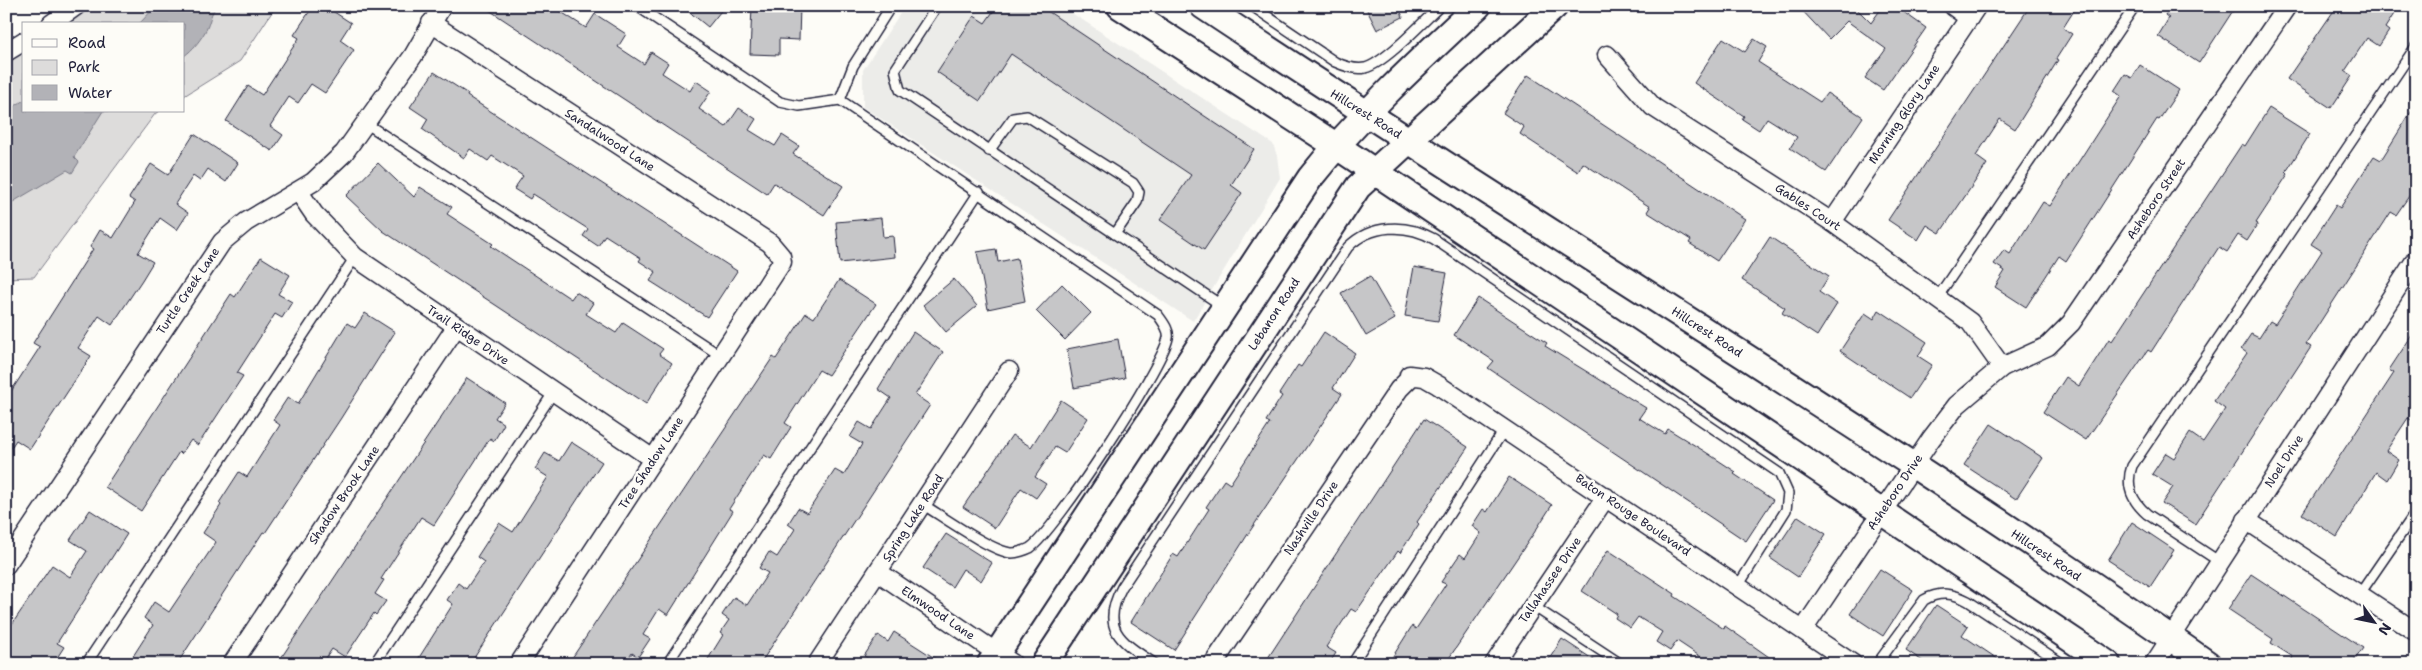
<svg xmlns="http://www.w3.org/2000/svg" width="2422" height="670" viewBox="0 0 2422 670" font-family="'Shantell Sans',sans-serif">
<style>
.built{fill:#ecece9}
.green{fill:#dddcdb;stroke:#807f8b}
.water{fill:#b2b2b7;stroke:#787885}
.building{fill:#c6c6c8;stroke:#22223b}
.lines{fill:none;stroke-linecap:round;stroke-linejoin:round}
.lane-casing{stroke:#22223b;stroke-width:12}
.street-casing{stroke:#22223b;stroke-width:21}
.secondary-casing{stroke:#22223b;stroke-width:29}
.lane{stroke:#fdfcf7;stroke-width:9}
.street{stroke:#fdfcf7;stroke-width:18}
.secondary{stroke:#fdfcf7;stroke-width:25}
.labels{text-anchor:middle;dominant-baseline:central;stroke-width:5;stroke-linejoin:round;paint-order:stroke}
.street-label{font-size:12px;fill:#22223b;stroke:#fdfcf7}
</style>
<rect width="100%" height="100%" fill="#fdfcf7"/>
<filter id="ink" filterUnits="userSpaceOnUse"><feTurbulence type="fractalNoise" baseFrequency=".02" numOctaves="2"/><feDisplacementMap in="SourceGraphic" scale="10" xChannelSelector="R" yChannelSelector="G"/><feConvolveMatrix kernelMatrix="1 2 1 2 8 2 1 2 1" color-interpolation-filters="sRGB"/></filter>
<g filter="url(#ink)">
<path class="built" d="M905,6H1061L1273,144L1277,156L1280,178L1193,321L863,107V70Z"/>
<g class="green">
<path d="M88,6H276L240,61L184,96V24H66Z"/>
<path d="M24,52V111H159L155,114L34,277L6,278V61Z"/>
</g>
<g class="water">
<path d="M156,6H217C210,14 211,19 207,28C202,38 193,50 184,56V24H139Z"/>
<path d="M24,100V111H103L74,157L79,162L72,173L67,170L6,206V112Z"/>
</g>
<g class="building">
<path d="M313,6H325L351,23L340,40L354,50L325,93L311,84L298,103L289,97L270,126L283,135L272,151L226,121L248,86L262,95L299,38L294,35Z"/>
<path d="M483,6H552L586,28L595,14L626,34L618,47L644,64L651,52L668,63L662,73L690,91L696,81L711,91L699,109L726,127L739,108L756,119L749,130L775,146L782,135L799,146L793,154L843,186L824,215L774,183L767,194Z"/>
<path d="M682,6H725L708,27Z"/>
<path d="M752,6H800L799,40L779,39V55L750,54Z"/>
<path d="M997,6H1040L1254,149L1231,185L1242,193L1204,250L1160,220L1191,175L1011,54L980,101L937,72L974,16L985,23Z"/>
<path d="M1365,6H1398L1403,17L1377,30Z"/>
<path d="M1798,6H1863L1858,10L1871,23L1883,6H1895L1926,28L1883,90L1865,78L1886,49L1847,21L1829,39Z"/>
<path d="M2030,6H2077L2063,28L2072,34L2056,59L2058,60L2015,129L2000,119L1976,156L1987,164L1940,233L1927,225L1918,240L1888,220Z"/>
<path d="M2170,6H2236L2199,63L2158,36L2169,18L2165,15Z"/>
<path d="M2337,6H2399L2385,28L2389,31L2379,46L2367,38L2345,71L2352,76L2331,108L2287,79Z"/>
<path d="M1723,38L1745,52L1754,39L1767,47L1758,62L1820,102L1827,93L1863,117L1826,172L1790,148L1797,137L1767,118L1759,130L1742,119L1744,116L1694,83Z"/>
<path d="M2140,65L2179,90L2159,120L2157,119L2066,261L2059,256L2026,307L1995,287L2005,271L1994,264L2004,250L2010,254L2043,202L2050,206L2121,96L2114,91L2125,74L2132,78Z"/>
<path d="M434,72L468,94L467,96L737,271L707,317L650,281L656,272L639,261L641,258L605,235L598,246L583,236L588,229L533,194L530,199L514,189L523,176L492,156L488,161L470,149L464,158L422,129L428,119L410,107Z"/>
<path d="M1528,75L1745,219L1717,261L1689,243L1691,240L1647,212L1650,207L1583,163L1578,172L1520,134L1524,127L1503,113Z"/>
<path d="M2416,104V186L2396,215L2391,212L2306,344L2311,347L2195,524L2162,503L2173,487L2152,474L2166,453L2174,458L2190,433L2203,442L2225,409L2214,401L2247,353L2241,349L2251,334L2259,338L2270,321L2275,324L2322,251L2311,244L2336,205L2340,208L2374,156L2381,160Z"/>
<path d="M2269,108L2310,134L2286,172L2288,174L2256,223L2258,224L2247,241L2238,235L2227,252L2219,247L2151,352L2148,350L2086,440L2043,412L2066,377L2079,386L2109,339L2112,341L2242,144L2245,146Z"/>
<path d="M194,134L238,163L226,182L208,169L200,181L193,176L175,204L188,213L177,230L160,218L138,253L153,262L142,280L112,325L99,316L78,348L91,356L30,449L16,440L6,455V399L40,347L33,343L93,249L90,247L100,230L113,238L135,202L129,198L151,164L168,175Z"/>
<path d="M378,163L414,197L420,187L452,207L447,214L493,244L491,246L571,299L576,292L593,303L586,314L616,333L623,323L663,349L659,354L672,363L646,404L383,231L346,196Z"/>
<path d="M881,218L883,237L893,236L895,257L840,263L836,222Z"/>
<path d="M1770,237L1829,276L1819,292L1837,304L1817,336L1782,313L1785,308L1742,280Z"/>
<path d="M996,249L998,262L1017,258L1025,301L988,309L977,252Z"/>
<path d="M261,257L290,275L278,294L292,302L282,318L275,314L237,373L243,376L198,445L191,440L181,454L179,452L141,511L105,487L231,294L235,297Z"/>
<path d="M1414,267L1447,273L1438,321L1405,316Z"/>
<path d="M1370,276L1395,319L1366,336L1341,293Z"/>
<path d="M954,279L977,306L946,332L923,305Z"/>
<path d="M839,280L876,304L828,375L819,370L785,423L791,427L771,459L764,455L729,509L733,511L668,615L659,609L643,635L650,639L638,657L632,653L625,664H568L773,357L776,359L806,313L814,318Z"/>
<path d="M1062,284L1091,313L1065,340L1036,311Z"/>
<path d="M1478,298L1547,343L1545,346L1646,408L1639,418L1665,434L1668,429L1704,451L1736,472L1734,474L1773,500L1746,541L1488,368L1494,361L1454,335Z"/>
<path d="M1879,310L1927,342L1918,356L1932,365L1910,398L1840,351L1865,313L1874,319Z"/>
<path d="M365,313L395,332L341,418L265,533L263,532L177,664H128L153,625L144,618L154,602L169,612L216,542L203,533L221,505L219,503L239,472L247,477L280,425L273,420L288,397L298,404L347,323L355,328Z"/>
<path d="M2416,329V423L2408,418L2386,451L2399,460L2387,480L2376,472L2337,537L2302,514L2394,373L2389,370Z"/>
<path d="M913,332L943,352L915,395L930,405L760,664H705L723,635L720,633L729,620L722,615L734,597L747,605L768,573L759,568L769,552L777,557L795,529L788,524L798,508L807,513L835,470L844,475L862,444L850,437L859,422L871,429L891,398L878,389Z"/>
<path d="M1324,332L1355,353L1333,388L1342,394L1248,534L1174,650L1131,622L1173,554L1178,557L1209,509L1206,507L1224,480L1230,484L1270,423L1266,421L1282,396L1279,394L1298,365L1301,367Z"/>
<path d="M1118,339L1125,378L1074,388L1067,349Z"/>
<path d="M467,378L505,403L495,418L504,424L494,441L490,438L434,525L421,517L381,579L384,580L375,594L386,601L376,615L374,613L345,657L332,649L322,664H277Z"/>
<path d="M1061,400L1088,418L1065,453L1055,447L1035,477L1046,484L1036,498L1021,488L995,528L963,507L1012,435L1031,447Z"/>
<path d="M1424,419L1468,447L1417,522L1419,524L1400,553L1398,551L1356,612L1351,609L1326,647L1336,653L1329,664H1264Z"/>
<path d="M1991,424L2043,458L2016,499L1964,465Z"/>
<path d="M571,442L602,462L470,664H415L453,604L447,600L458,583L466,589L484,562L477,557L499,523L513,532L548,477L535,469L545,453L559,461Z"/>
<path d="M1509,477L1552,505L1534,533L1445,664H1388L1412,626L1416,629L1446,584L1441,582L1460,554L1465,558L1481,533L1472,526L1483,509L1487,512Z"/>
<path d="M90,510L127,534L57,643L64,647L53,664H17L6,657V633L52,565L70,577L87,551L70,540Z"/>
<path d="M1798,516L1826,534L1798,577L1770,558Z"/>
<path d="M2132,522L2174,550L2150,587L2108,560Z"/>
<path d="M946,534L992,563L981,581L963,569L952,587L923,568Z"/>
<path d="M1608,550L1675,594L1674,596L1724,629L1725,626L1779,664H1701L1704,659L1677,641L1670,651L1656,642L1662,632L1638,617L1630,628L1615,618L1617,614L1582,591Z"/>
<path d="M1880,569L1913,590L1883,636L1850,614Z"/>
<path d="M2251,574L2363,648L2352,664H2289L2293,657L2271,643L2273,639L2228,609Z"/>
<path d="M1936,605L1968,626L1962,635L2005,664H1927L1906,650Z"/>
<path d="M894,632L944,664H877L864,656L878,635L888,642Z"/>
<path d="M1562,639L1600,664H1546Z"/>
</g>
<g class="lines">
<defs>
<g id="lane">
<path d="M637,6L780,102L799,106L840,100L1158,315C1162,321 1170,330 1168,338C1162,368 1055,531 1030,548C1026,550 1017,553 1012,553C992,552 942,516 922,504"/>
<path d="M937,6L895,70L900,90L1224,307"/>
<path d="M1252,6L1335,62C1344,66 1355,70 1365,68C1385,63 1424,21 1440,6"/>
<path d="M840,100L853,66L891,6"/>
<path d="M367,124L721,356"/>
<path d="M989,151L1013,118L1027,116L1133,183L1139,192L1137,202L1115,234"/>
<path d="M1937,298L2135,6"/>
<path d="M2220,562L2147,514C2132,501 2125,486 2132,466L2416,46"/>
<path d="M2359,595L2416,512"/>
<path d="M1533,606L1621,664"/>
<path d="M86,664L355,257"/>
<path d="M374,664L553,393"/>
<path d="M667,664L979,192"/>
<path d="M1155,664C1122,642 1099,630 1122,587L1348,247C1371,224 1406,223 1434,239L1779,473L1788,493L1786,510L1738,586"/>
<path d="M1352,664L1504,430"/>
<path d="M1877,664L1924,600C1940,591 1953,593 1968,601L2063,664"/>
</g>
<g id="street">
<path d="M1953,6L1969,18"/>
<path d="M431,23L770,243L781,256L782,262L519,664"/>
<path d="M51,24L76,6"/>
<path d="M6,52L24,41"/>
<path d="M1607,55L1653,107L1832,222L1970,322L2002,367"/>
<path d="M299,192L314,214L355,257L653,459"/>
<path d="M1832,222L1977,6"/>
<path d="M2246,520L2416,632"/>
<path d="M6,565L222,242L246,222L313,182L344,153L413,56L442,6"/>
<path d="M878,572L1013,664"/>
<path d="M1803,630L1931,439L1957,405L2002,367L2048,346L2071,323L2287,6"/>
<path d="M232,664L456,327"/>
<path d="M817,664L1009,371"/>
<path d="M1213,664L1399,389L1410,378L1409,375L1424,377L1438,385L1853,664"/>
<path d="M1494,664L1606,497"/>
<path d="M2154,664L2416,259"/>
</g>
<g id="secondary">
<path d="M1120,6L1335,145L2108,664"/>
<path d="M1203,6C1536,228 1880,434 2208,664"/>
<path d="M990,664L1310,178C1360,115 1419,61 1478,6"/>
<path d="M1044,664L1358,187L1555,6"/>
</g>
</defs>
<use href="#lane" class="lane-casing"/>
<use href="#street" class="street-casing"/>
<use href="#secondary" class="secondary-casing"/>
<use href="#lane" class="lane"/>
<use href="#street" class="street"/>
<use href="#secondary" class="secondary"/>
</g>
</g>
<g class="labels">
<g class="street-label">
<text transform="translate(1366 114) rotate(32)">Hillcrest Road</text>
<text transform="translate(1904 114) rotate(-56)">Morning Glory Lane</text>
<text transform="translate(610 140) rotate(33)">Sandalwood Lane</text>
<text transform="translate(2156 199) rotate(-56)">Asheboro Street</text>
<text transform="translate(1808 207) rotate(33)">Gables Court</text>
<text transform="translate(188 291) rotate(-56)">Turtle Creek Lane</text>
<text transform="translate(1274 314) rotate(-57)">Lebanon Road</text>
<text transform="translate(1707 332) rotate(33)">Hillcrest Road</text>
<text transform="translate(468 335) rotate(34)">Trail Ridge Drive</text>
<text transform="translate(2284 461) rotate(-57)">Noel Drive</text>
<text transform="translate(651 463) rotate(-57)">Tree Shadow Lane</text>
<text transform="translate(1895 492) rotate(-56)">Asheboro Drive</text>
<text transform="translate(344 495) rotate(-56)">Shadow Brook Lane</text>
<text transform="translate(1633 515) rotate(34)">Baton Rouge Boulevard</text>
<text transform="translate(913 518) rotate(-57)">Spring Lake Road</text>
<text transform="translate(1311 518) rotate(-56)">Nashville Drive</text>
<text transform="translate(2046 555) rotate(34)">Hillcrest Road</text>
<text transform="translate(1550 580) rotate(-56)">Tallahassee Drive</text>
<text transform="translate(938 613) rotate(34)">Elmwood Lane</text>
</g>
</g>
<rect width="2422" height="670" fill="none" stroke="#fdfcf7" stroke-width="25"/>
<rect x="12" y="12" width="2397" height="645" fill="none" stroke="#22223b" stroke-width="2" filter="url(#ink)"/>
<rect x="22" y="22" width="162" height="90" fill="#fdfcf7" stroke="#a5a5ac"/>
<rect x="32" y="39" width="25" height="8" fill="#fdfcf7" stroke="#a5a5ac"/>
<text x="68" y="48" font-size="15" fill="#22223b">Road</text>
<rect x="32" y="60" width="25" height="15" fill="#dddcdb" stroke="#a5a5ac"/>
<text x="68" y="72" font-size="15" fill="#22223b">Park</text>
<rect x="32" y="85" width="25" height="15" fill="#b2b2b7" stroke="#a5a5ac"/>
<text x="68" y="98" font-size="15" fill="#22223b">Water</text>
<g transform="translate(2374 622) rotate(123)" stroke="#fdfcf7" stroke-width="4" paint-order="stroke">
<path d="M0-4L9 19L0 12L-9 19Z" fill="#22223b"/>
<text y="-8" font-size="14" font-weight="bold" text-anchor="middle" fill="#22223b">N</text>
</g>
</svg>
